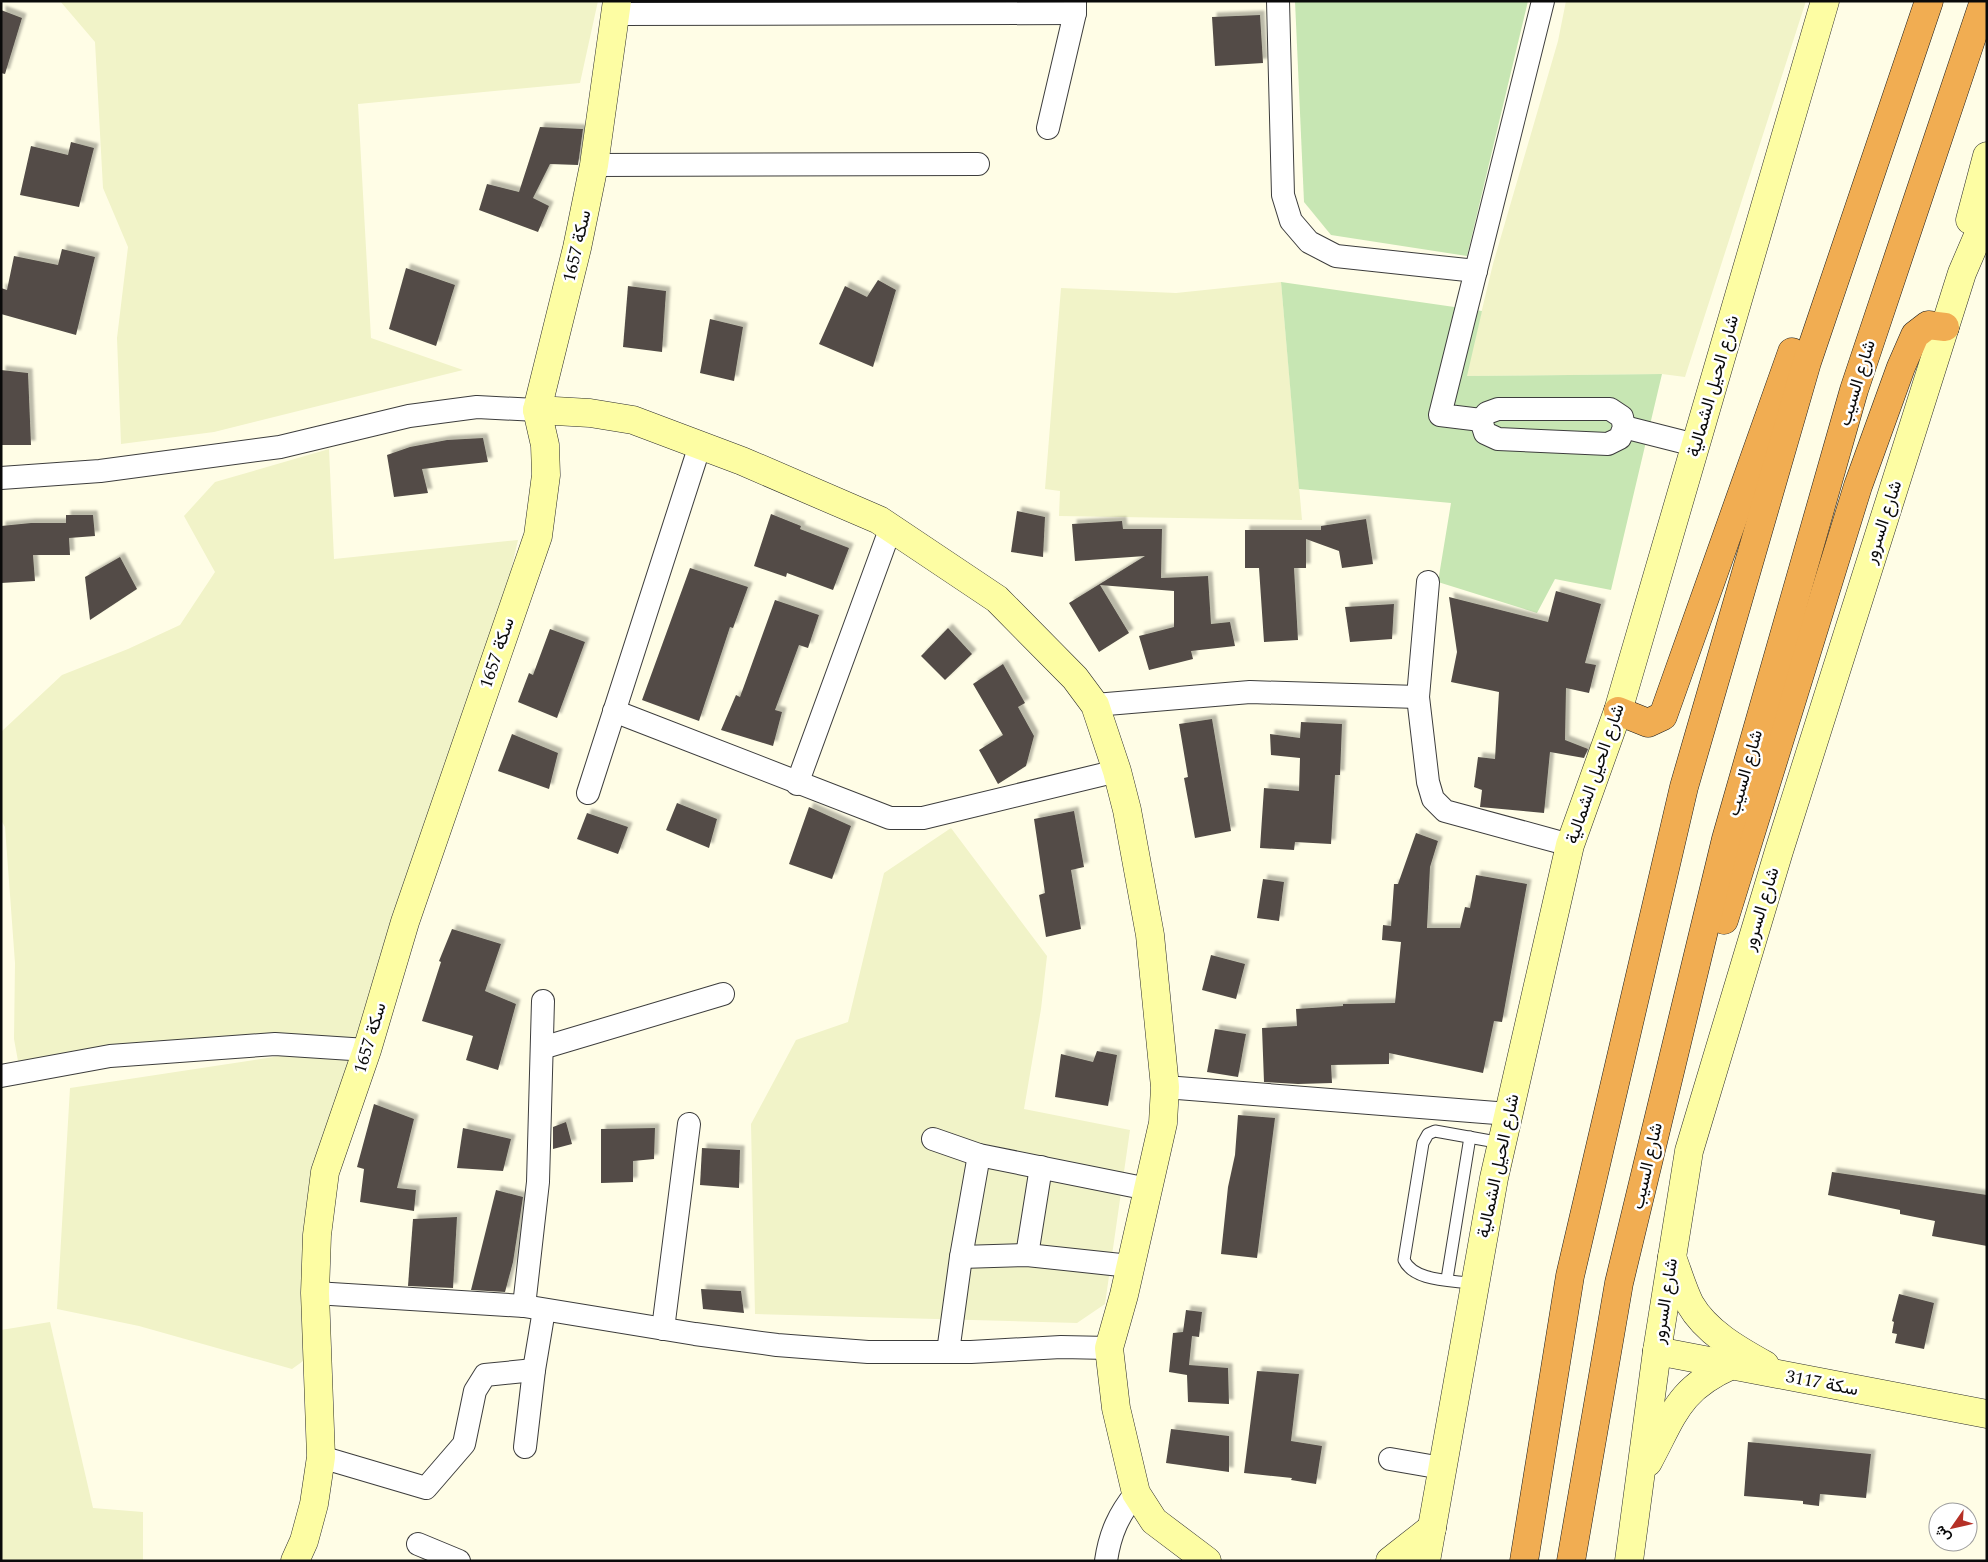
<svg xmlns="http://www.w3.org/2000/svg" width="1988" height="1562" viewBox="0 0 1988 1562" font-family="Spectral,Vazirmatn,serif">
<style>
.farmland{fill:#f1f3c8}
.green{fill:#c7e6b3}
.building{fill:#524c46;filter:url(#shadow)}
.lines{fill:none;stroke-linecap:round;stroke-linejoin:round}
.lane-casing{stroke:#3d3d3d;stroke-width:13}
.street-casing{stroke:#3d3d3d;stroke-width:24}
.secondary-casing{stroke:#2c2c2c;stroke-width:29}
.highway-casing{stroke:#1b1b1b;stroke-width:29}
.lane{stroke:#fff;stroke-width:11}
.street{stroke:#fff;stroke-width:22}
.secondary{stroke:#fdfda3;stroke-width:28}
.highway{stroke:#f1ad52;stroke-width:28}
.labels{text-anchor:middle;dominant-baseline:central;stroke-width:5;stroke-linejoin:round;paint-order:stroke}
.street-label{font-size:18px;fill:#0a0a0a;stroke:#fff}
</style>
<defs>
<filter id="shadow"><feDropShadow dx="4.5" dy="-4.5" stdDeviation="1" flood-color="#0004"/></filter>
</defs>
<rect width="100%" height="100%" fill="#fffde6"/>
<g class="farmland">
<path d="M60,1H598L580,83L358,104L371,338L463,370L214,432L121,444L117,338L128,247L103,188L95,42Z"/>
<path d="M1566,1H1806L1685,377L1662,374L1466,376L1493,264L1558,41Z"/>
<path d="M1281,282L1302,520L1059,516L1060,491L1045,489L1061,288L1176,293Z"/>
<path d="M329,449L334,559L518,540L498,626L359,1044L147,1051L18,1061L14,1039L15,963L5,827L1,820V732L62,675L128,649L180,625L215,572L184,516L215,482Z"/>
<path d="M951,828L1047,956L1041,1009L1024,1109L1130,1130L1105,1304L1077,1323L755,1314L751,1124L796,1040L848,1022L884,873Z"/>
<path d="M287,1055L349,1060L306,1225V1359L292,1369L139,1326L57,1309L70,1088Z"/>
<path d="M50,1322L93,1508L143,1512V1561H1V1330Z"/>
</g>
<g class="green">
<path d="M1295,1H1528L1467,256L1331,235L1304,202Z"/>
<path d="M1281,282L1482,311L1467,376L1662,374L1611,590L1555,579L1537,613L1438,582L1451,503L1299,489Z"/>
</g>
<g class="building">
<path d="M1,10L22,18L5,74L1,73Z"/>
<path d="M1260,15L1263,63L1215,66L1212,17Z"/>
<path d="M540,127L583,129L578,165L550,164L533,198L549,206L538,232L479,210L487,184L519,192Z"/>
<path d="M71,142L94,148L79,207L20,195L31,146L68,155Z"/>
<path d="M62,249L95,257L76,335L1,314V288L7,290L14,256L58,265Z"/>
<path d="M406,268L455,285L436,346L389,329Z"/>
<path d="M878,280L896,290L873,367L819,344L845,286L867,297Z"/>
<path d="M628,286L666,291L662,352L623,347Z"/>
<path d="M710,319L743,327L734,381L700,373Z"/>
<path d="M1,370L28,373L31,445H1Z"/>
<path d="M483,438L488,462L422,469L428,493L394,497L387,455L410,447L447,440Z"/>
<path d="M1017,511L1045,517L1043,557L1011,552Z"/>
<path d="M771,514L801,526L800,529L849,548L833,590L787,573L786,577L754,566Z"/>
<path d="M66,515H93L95,536L69,538L70,555H33L35,581L1,583V526L31,523H66Z"/>
<path d="M1366,519L1373,564L1342,568L1339,551L1306,539V568H1294L1298,640L1264,642L1259,568H1245V530H1321V526Z"/>
<path d="M1122,521L1123,529H1162L1161,578L1208,576L1211,624L1230,622L1235,646L1191,651L1193,659L1149,670L1139,636L1174,627V591L1100,585L1129,633L1099,652L1069,603L1145,556L1075,561L1072,524Z"/>
<path d="M120,557L137,589L90,620L85,577Z"/>
<path d="M690,568L748,587L733,628L730,627L699,721L642,700Z"/>
<path d="M1556,591L1601,604L1585,663L1596,665L1589,693L1566,688L1565,740L1588,749L1584,758L1550,752L1544,813L1480,807L1482,790L1474,787L1478,757L1495,759L1499,692L1451,682L1457,652L1449,597L1548,622Z"/>
<path d="M775,600L819,615L808,648L799,645L775,710L782,712L773,746L721,730L736,695L740,697Z"/>
<path d="M1394,604L1392,639L1350,642L1345,607Z"/>
<path d="M948,628L972,654L945,680L921,656Z"/>
<path d="M550,629L585,642L557,718L518,702L529,673L533,675Z"/>
<path d="M1003,664L1025,703L1018,707L1034,736L1026,766L998,784L979,750L1003,735L973,684Z"/>
<path d="M1212,719L1231,831L1195,838L1184,778L1188,777L1179,724Z"/>
<path d="M1301,722L1342,724L1340,775H1335L1331,844L1295,842L1294,850L1260,848L1264,788L1299,791L1300,758L1271,755L1270,734L1300,738Z"/>
<path d="M512,734L558,753L549,789L498,771Z"/>
<path d="M677,803L717,819L709,848L666,830Z"/>
<path d="M809,807L851,826L832,879L789,864Z"/>
<path d="M1074,811L1084,867L1071,870L1081,929L1046,937L1039,895L1045,893L1034,819Z"/>
<path d="M587,813L628,827L618,854L577,839Z"/>
<path d="M1416,833L1438,841L1430,867L1427,928H1460L1465,907L1470,908L1476,875L1527,884L1502,1022L1494,1021L1483,1073L1389,1053V1064L1331,1065L1332,1083L1298,1084L1264,1082L1262,1028L1297,1026L1296,1009L1343,1006V1004L1395,1003L1401,942L1382,940L1383,925L1391,926L1394,884H1398Z"/>
<path d="M1263,879L1284,882L1279,921L1257,918Z"/>
<path d="M452,929L501,944L485,991L516,1004L498,1070L466,1060L473,1036L422,1021L441,962L439,961Z"/>
<path d="M1211,955L1245,964L1236,999L1202,990Z"/>
<path d="M1215,1029L1246,1034L1238,1077L1207,1072Z"/>
<path d="M1097,1051L1117,1055L1108,1106L1055,1097L1061,1054L1093,1062Z"/>
<path d="M374,1104L414,1119L397,1188L416,1190L414,1211L360,1202L364,1169L357,1167Z"/>
<path d="M1238,1115L1275,1118L1257,1258L1221,1254L1228,1187L1235,1155Z"/>
<path d="M566,1122L572,1144L553,1149V1127Z"/>
<path d="M463,1128L511,1139L503,1171L457,1168Z"/>
<path d="M655,1128L654,1159L633,1161V1182L601,1183V1129Z"/>
<path d="M702,1148L740,1150L739,1188L700,1185Z"/>
<path d="M1832,1172L1987,1195V1246L1932,1236L1935,1221L1900,1214V1210L1828,1195Z"/>
<path d="M496,1190L523,1197L513,1262L505,1292L471,1290Z"/>
<path d="M457,1217L453,1288L408,1286L413,1219Z"/>
<path d="M701,1289L741,1291L744,1313L703,1309Z"/>
<path d="M1899,1294L1934,1303L1924,1349L1895,1343L1897,1334L1892,1333L1894,1322L1892,1321Z"/>
<path d="M1186,1310L1202,1312L1199,1337L1192,1336L1189,1365L1228,1368L1229,1404L1188,1402L1187,1375L1169,1372L1173,1333L1183,1332Z"/>
<path d="M1257,1371L1299,1374L1291,1441L1322,1446L1316,1484L1291,1480L1292,1478L1244,1473Z"/>
<path d="M1171,1429L1229,1436V1472L1166,1463Z"/>
<path d="M1748,1442L1871,1454L1866,1498L1820,1494L1819,1506L1803,1504V1501L1744,1496Z"/>
</g>
<g class="lines">
<defs>
<g id="lane">
<path d="M1447,1279L1470,1137"/>
<path d="M1475,1284C1453,1280 1414,1282 1404,1260L1423,1143L1428,1134L1435,1131L1502,1143"/>
</g>
<g id="street">
<path d="M1278,1L1283,195L1291,221L1309,242L1336,256L1476,271"/>
<path d="M614,14L1075,13"/>
<path d="M1048,128L1075,13V1"/>
<path d="M594,165L978,164"/>
<path d="M1498,409H1610L1622,417L1624,427L1620,438L1608,444L1498,439L1485,433L1481,420L1487,413Z"/>
<path d="M1481,420L1440,415L1543,1"/>
<path d="M1624,427L1695,445"/>
<path d="M1,478L100,471L280,447L409,416L477,407L537,410"/>
<path d="M1428,582L1418,697L1428,782L1433,799L1445,811L1570,845"/>
<path d="M1095,705L1250,692L1418,697"/>
<path d="M614,711L890,818H923L1117,771"/>
<path d="M797,784L891,527"/>
<path d="M588,793L700,445"/>
<path d="M542,1048L723,994"/>
<path d="M1,1076L110,1056L275,1044L367,1050"/>
<path d="M1165,1087L1509,1114"/>
<path d="M933,1139L979,1155L1148,1189"/>
<path d="M1027,1255L1041,1167"/>
<path d="M961,1257L1027,1255L1130,1266"/>
<path d="M315,1293L524,1306L695,1334L777,1345L868,1352H971L1061,1347L1109,1348"/>
<path d="M524,1306L538,1182L543,1001"/>
<path d="M663,1329L689,1124"/>
<path d="M948,1352L961,1257L979,1155"/>
<path d="M525,1447L534,1370L544,1310"/>
<path d="M321,1457L426,1488L464,1444L475,1391L485,1375L534,1370"/>
<path d="M1390,1459L1442,1468"/>
<path d="M418,1544L459,1561"/>
<path d="M1106,1561C1110,1533 1119,1514 1136,1493"/>
</g>
<g id="secondary">
<path d="M1970,220L1987,156"/>
<path d="M537,410L590,413L633,420L742,461L879,520L997,599L1075,678L1095,705L1117,771L1127,810L1150,935L1165,1087L1163,1123L1124,1295L1109,1348L1116,1408L1136,1493L1154,1521L1207,1561"/>
<path d="M1672,1257C1678,1273 1683,1290 1690,1304C1706,1332 1738,1350 1765,1365"/>
<path d="M1657,1351L1987,1414"/>
<path d="M1648,1462C1674,1414 1678,1389 1732,1365"/>
<path d="M295,1561L304,1541L314,1504L321,1457L315,1293L317,1235L325,1172L367,1050L405,922L538,536L546,475L545,445L537,410L577,248L594,165L617,1"/>
<path d="M1390,1561L1432,1528"/>
<path d="M1426,1561L1494,1178L1570,845L1618,711L1825,1"/>
<path d="M1629,1561L1657,1351L1689,1151L1779,851L1962,273L1977,238L1987,203"/>
</g>
<g id="highway">
<path d="M1618,711L1648,723L1663,716L1792,352"/>
<path d="M1724,920L1858,486L1901,367L1915,335L1928,325L1945,327"/>
<path d="M1524,1561L1570,1276L1684,787L1807,362L1929,1"/>
<path d="M1571,1561L1619,1283L1726,839L1854,390L1984,1"/>
</g>
</defs>
<use href="#lane" class="lane-casing"/>
<use href="#street" class="street-casing"/>
<use href="#secondary" class="secondary-casing"/>
<use href="#highway" class="highway-casing"/>
<use href="#lane" class="lane"/>
<use href="#street" class="street"/>
<use href="#secondary" class="secondary"/>
<use href="#highway" class="highway"/>
</g>
<g class="labels">
<g class="street-label">
<text transform="translate(577 246) rotate(-77)">سكة 1657</text>
<text transform="translate(1857 383) rotate(-73)">شارع السيب</text>
<text transform="translate(1713 386) rotate(-74)">شارع الحيل الشمالية</text>
<text transform="translate(1883 522) rotate(-72)">شارع السرور</text>
<text transform="translate(497 653) rotate(-71)">سكة 1657</text>
<text transform="translate(1745 773) rotate(-74)">شارع السيب</text>
<text transform="translate(1595 774) rotate(-71)">شارع الحيل الشمالية</text>
<text transform="translate(1761 909) rotate(-73)">شارع السرور</text>
<text transform="translate(370 1038) rotate(-73)">سكة 1657</text>
<text transform="translate(1498 1166) rotate(-78)">شارع الحيل الشمالية</text>
<text transform="translate(1647 1166) rotate(-77)">شارع السيب</text>
<text transform="translate(1665 1301) rotate(-81)">شارع السرور</text>
<text transform="translate(1822 1383) rotate(11)">سكة 3117</text>
</g>
</g>
<rect width="1988" height="1562" fill="none" stroke="#0a0a0a" stroke-width="5"/>
<g transform="translate(1953 1527) rotate(236)"><circle r="24" fill="#ffffff" stroke="#9d9d9d"/>
<path d="M0-4L9 19L0 12L-9 19Z" fill="#b53026"/>
<text y="-8" font-size="14" font-weight="bold" text-anchor="middle" fill="#0a0a0a">ش</text>
</g>
</svg>
